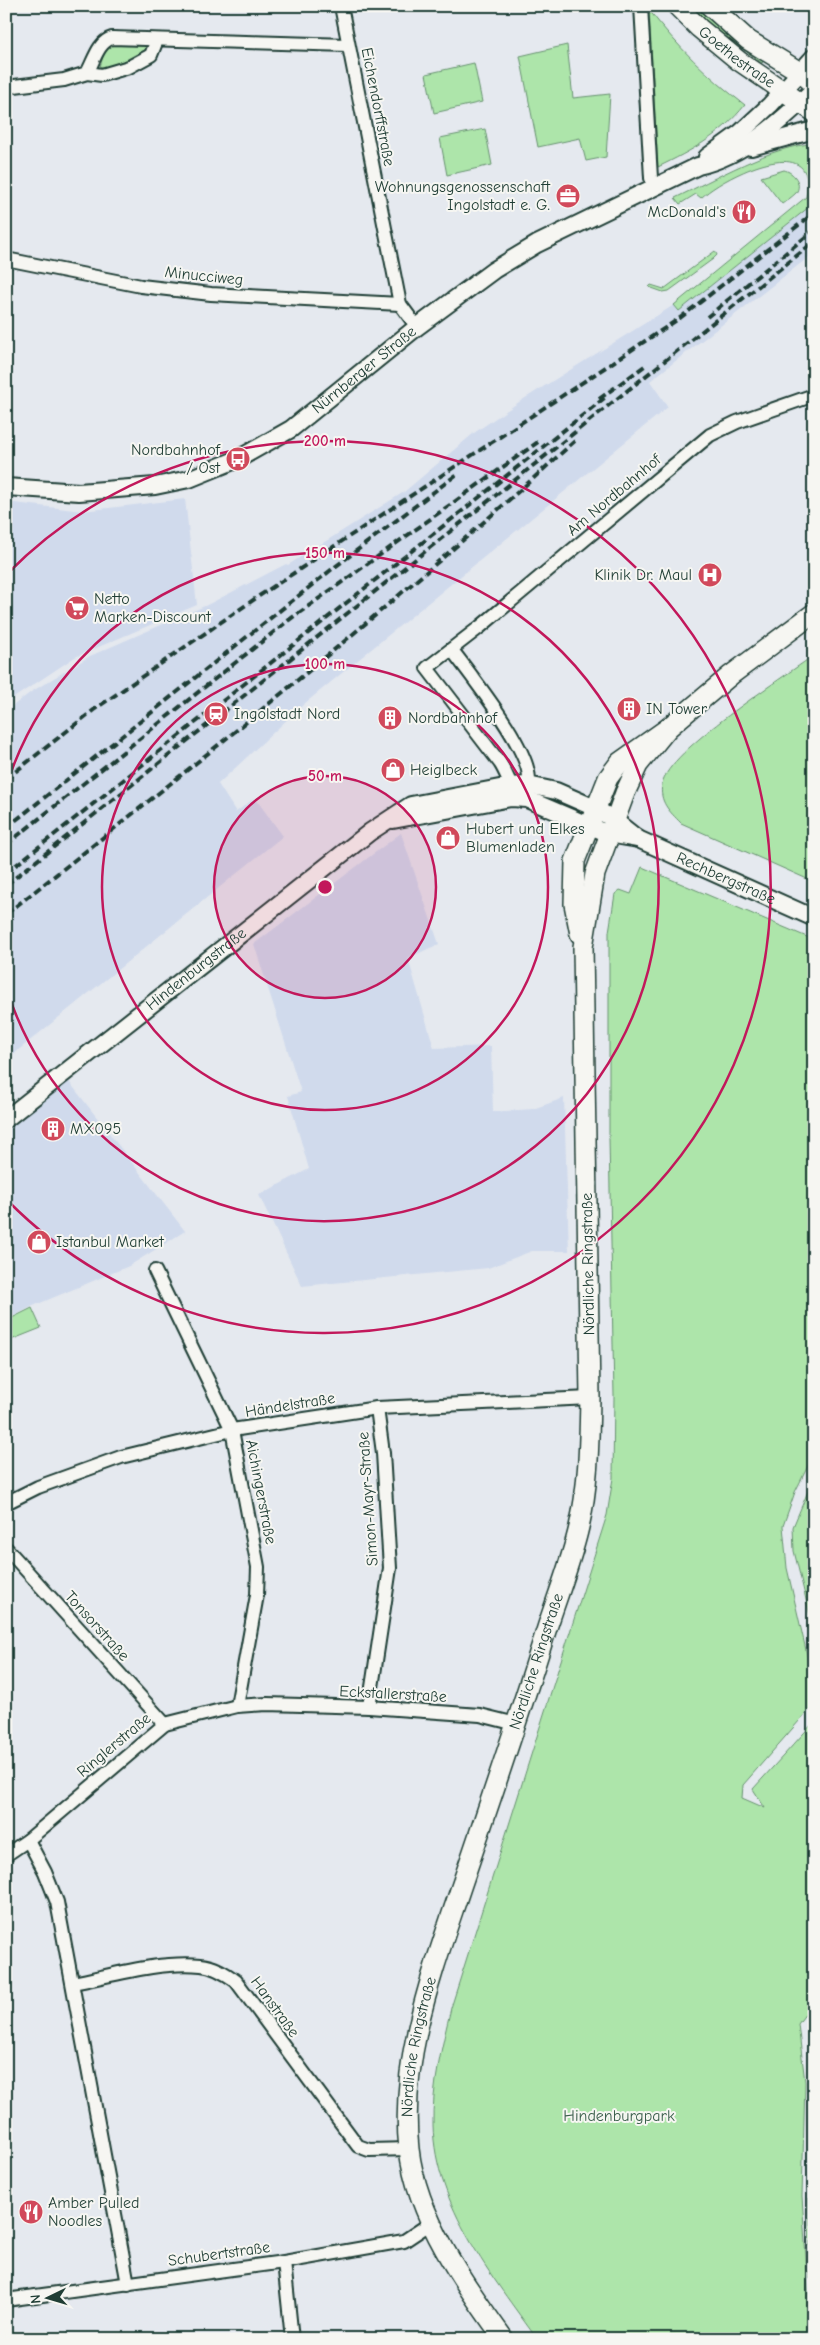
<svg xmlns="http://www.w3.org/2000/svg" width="820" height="2345" viewBox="0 0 820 2345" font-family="'Comic Neue',sans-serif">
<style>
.built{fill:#d0daec}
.green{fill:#ade5aa;stroke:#66916f}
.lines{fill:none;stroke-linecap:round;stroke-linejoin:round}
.minor-casing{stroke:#1f3d34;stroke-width:16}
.tertiary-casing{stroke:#1f3d34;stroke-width:20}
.secondary-casing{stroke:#1f3d34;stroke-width:22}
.minor{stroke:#f6f6f2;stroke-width:12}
.tertiary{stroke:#f6f6f2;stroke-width:16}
.secondary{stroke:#f6f6f2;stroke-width:19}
.rail{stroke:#1f3d34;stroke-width:4;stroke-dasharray:8 4;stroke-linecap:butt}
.ring{fill:none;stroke:#c2185b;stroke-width:2.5}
.labels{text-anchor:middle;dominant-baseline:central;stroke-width:4;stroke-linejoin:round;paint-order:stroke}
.street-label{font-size:16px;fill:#1f3d34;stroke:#f6f6f2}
.poi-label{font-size:16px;fill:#1f3d34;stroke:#f6f6f2;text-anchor:start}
.park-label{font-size:16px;fill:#3b5f4c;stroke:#f6f6f2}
.centre{fill:#c2185b;stroke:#f6f6f2;stroke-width:2.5}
.ring-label{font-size:15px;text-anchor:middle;font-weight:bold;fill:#c2185b;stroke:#f6f6f2;stroke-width:4;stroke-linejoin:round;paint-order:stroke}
</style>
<rect width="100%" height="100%" fill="#e5e9ef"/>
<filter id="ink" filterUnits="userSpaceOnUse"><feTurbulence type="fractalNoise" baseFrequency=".02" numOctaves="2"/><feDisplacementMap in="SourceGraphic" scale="10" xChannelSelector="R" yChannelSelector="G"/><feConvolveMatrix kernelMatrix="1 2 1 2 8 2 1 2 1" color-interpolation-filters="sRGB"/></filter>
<g filter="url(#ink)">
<g class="built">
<path d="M814,203V253L650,381L668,407L304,704L218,784L236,812L255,798L283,836L6,1060V711L31,692L90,656L207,605L286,564L288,565L404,492L474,433L519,402L674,305L679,311Z"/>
<path d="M185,499L197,605L75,657L6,703V502L83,511Z"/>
<path d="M401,833L439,944L408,958L434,1048L491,1046L493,1112L533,1109L564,1098L569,1251H532L488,1268L302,1286L259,1195L309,1169L288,1096L301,1092L254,944Z"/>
<path d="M67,1079L185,1231L129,1266L33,1306L6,1320V1130Z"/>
</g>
<g class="green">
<path d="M692,6H698L718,26L764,60L762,63L715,29Z"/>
<path d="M649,10C677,46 708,77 745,105C721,135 691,151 658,167Z"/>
<path d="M112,43L145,45L146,48C142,59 112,70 100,67L105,49Z"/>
<path d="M567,45L573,98L610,94L606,157L586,161L580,138L538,147L520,56Z"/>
<path d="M474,63L482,102L434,113L426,74Z"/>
<path d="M485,129L492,165L447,175L440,138Z"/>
<path d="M814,144V203L679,311L674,305L806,197C820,128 722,177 701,198L696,194L680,204L675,198C711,181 775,144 814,144Z"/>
<path d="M784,170C793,172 803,183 796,193C792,197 786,201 782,204L761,177Z"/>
<path d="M715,251L717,255L713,259L669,291L663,292L649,287L651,285L664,289Z"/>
<path d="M814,655V882L681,823C669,811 659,802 662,784C668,750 783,678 814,655Z"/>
<path d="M642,867L814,940V1454L795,1492L783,1526L787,1568L814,1685V1704L743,1785L742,1798L765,1808L753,1789L814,1722V2002L798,2024L805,2082L802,2196L808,2290L807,2332L814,2333V2339H537C492,2276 435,2206 433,2125C432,2086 442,2046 451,2008L607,1515L613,1478L614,1396L609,1138V932L615,894L620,890L631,894Z"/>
<path d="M32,1308L41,1328L6,1342V1321Z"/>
<path d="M814,1477V1632L794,1551L793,1527Z"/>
<path d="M809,2198L814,2199V2279H810Z"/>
</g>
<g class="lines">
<defs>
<g id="minor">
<path d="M341,6L400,304L417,327"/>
<path d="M641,6L651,178L654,187"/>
<path d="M87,73C94,61 98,42 112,38L348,45"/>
<path d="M6,87L64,80L87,73L102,75L129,67L151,55L157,40"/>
<path d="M6,259L141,286L211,294L400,304"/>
<path d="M452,650C469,673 538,758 528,785C526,789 521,794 519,797C509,786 508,775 500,763L427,668L480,627L710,435L737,422L814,395"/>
<path d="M155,1271L232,1430L258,1567L257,1595L237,1706"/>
<path d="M6,1503L38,1487L121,1457L232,1430L377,1408L590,1398"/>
<path d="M6,1548L165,1724"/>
<path d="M369,1707L390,1568L383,1453L377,1408"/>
<path d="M28,1840L45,1872L57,1902L128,2284"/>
<path d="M6,1855L28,1840L165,1724L237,1706L267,1704L369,1707L480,1715L516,1724"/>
<path d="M73,1983C114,1975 159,1961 201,1965C214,1966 225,1973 236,1981L358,2146L369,2150L409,2149"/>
<path d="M284,2262L292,2339"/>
<path d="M6,2300L284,2262L404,2241L431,2223"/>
</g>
<g id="tertiary">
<path d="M751,147L814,130"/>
<path d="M707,157L740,133L770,105L814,57"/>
<path id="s1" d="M6,487L79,492L155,486L189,479L238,459L291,429L417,327L494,270L537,244L698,166C743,156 782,121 814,89"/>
<path id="s2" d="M393,820L511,798L527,799L609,834L638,839L814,918"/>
<path id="s3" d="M6,1119L370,832L411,805L510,786L528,785L556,791L595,808L614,820L638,839"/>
</g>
<g id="secondary">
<path id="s4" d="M677,6L699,28L739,61L814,112"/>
<path d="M710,6L748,40L800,72L814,84"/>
<path d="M580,934L574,904L575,861L608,778L620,762L668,728L731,675L814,613"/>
<path id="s5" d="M504,2339C464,2284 417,2218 409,2149C399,2059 433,1971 461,1887C490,1802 519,1717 546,1631C557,1597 571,1562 579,1527C589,1484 589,1441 590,1398L583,947L595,874L625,793L638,765L668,728"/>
</g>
</defs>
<use href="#minor" class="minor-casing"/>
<use href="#tertiary" class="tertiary-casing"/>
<use href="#secondary" class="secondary-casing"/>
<use href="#minor" class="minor"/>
<use href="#tertiary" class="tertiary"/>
<use href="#secondary" class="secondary"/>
<g class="rail">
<path d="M707,317L814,230"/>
<path d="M599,399L646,365"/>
<path d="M6,779L95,709L259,596L680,318L814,213"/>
<path d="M6,828L331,570L456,475"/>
<path d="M6,845L289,620L538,442"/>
<path d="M6,873L607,396"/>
<path d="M6,885L814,242"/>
<path d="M6,914C201,761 393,606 577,439"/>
</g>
</g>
</g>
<circle cx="325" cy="887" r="111" fill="#c2185b" fill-opacity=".12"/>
<g class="ring">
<circle cx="325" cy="887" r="111"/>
<circle cx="325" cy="887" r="223"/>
<path d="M6 787A334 334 0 1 1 6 987"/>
<path d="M7 574A446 446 0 1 1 7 1200"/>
</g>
<defs>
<symbol id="office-disc" viewBox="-11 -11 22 22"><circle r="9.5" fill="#d1495b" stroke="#f6f6f2"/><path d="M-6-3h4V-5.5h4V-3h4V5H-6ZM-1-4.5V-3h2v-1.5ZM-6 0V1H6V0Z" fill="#fff"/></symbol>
<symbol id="restaurant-disc" viewBox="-11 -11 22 22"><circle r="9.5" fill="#d1495b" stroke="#f6f6f2"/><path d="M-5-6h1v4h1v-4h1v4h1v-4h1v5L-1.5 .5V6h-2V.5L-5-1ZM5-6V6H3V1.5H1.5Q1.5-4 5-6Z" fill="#fff"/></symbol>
<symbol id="bus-disc" viewBox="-11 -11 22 22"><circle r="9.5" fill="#d1495b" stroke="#f6f6f2"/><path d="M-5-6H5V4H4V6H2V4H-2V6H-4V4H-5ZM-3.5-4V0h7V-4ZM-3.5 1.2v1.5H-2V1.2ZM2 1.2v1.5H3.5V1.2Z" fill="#fff"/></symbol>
<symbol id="hospital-disc" viewBox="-11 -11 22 22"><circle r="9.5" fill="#d1495b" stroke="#f6f6f2"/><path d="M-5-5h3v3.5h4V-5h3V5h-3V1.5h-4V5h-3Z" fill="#fff"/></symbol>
<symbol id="supermarket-disc" viewBox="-11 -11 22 22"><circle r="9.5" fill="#d1495b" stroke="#f6f6f2"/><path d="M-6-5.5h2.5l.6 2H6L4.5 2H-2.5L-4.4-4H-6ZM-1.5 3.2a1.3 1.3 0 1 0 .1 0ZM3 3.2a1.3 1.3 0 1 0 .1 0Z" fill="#fff"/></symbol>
<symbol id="building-disc" viewBox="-11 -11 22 22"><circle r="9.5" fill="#d1495b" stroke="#f6f6f2"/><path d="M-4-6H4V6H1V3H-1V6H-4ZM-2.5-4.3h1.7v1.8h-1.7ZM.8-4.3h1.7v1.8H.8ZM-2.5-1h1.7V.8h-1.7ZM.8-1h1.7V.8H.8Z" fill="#fff"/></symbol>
<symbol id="station-disc" viewBox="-11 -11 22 22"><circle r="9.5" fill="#d1495b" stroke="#f6f6f2"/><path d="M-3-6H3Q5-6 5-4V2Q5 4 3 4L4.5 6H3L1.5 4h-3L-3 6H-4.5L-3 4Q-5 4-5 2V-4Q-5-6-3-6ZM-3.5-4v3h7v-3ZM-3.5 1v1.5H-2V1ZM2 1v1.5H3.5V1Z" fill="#fff"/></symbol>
<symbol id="shop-disc" viewBox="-11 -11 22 22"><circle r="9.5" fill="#d1495b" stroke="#f6f6f2"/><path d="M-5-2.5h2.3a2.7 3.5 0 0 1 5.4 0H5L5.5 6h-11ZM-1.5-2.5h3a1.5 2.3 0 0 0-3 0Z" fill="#fff"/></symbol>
</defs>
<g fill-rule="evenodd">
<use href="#office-disc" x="554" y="182" width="28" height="28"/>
<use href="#restaurant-disc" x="730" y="198" width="28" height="28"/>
<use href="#bus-disc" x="224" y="445" width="28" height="28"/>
<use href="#hospital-disc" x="696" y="561" width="28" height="28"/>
<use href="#supermarket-disc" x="63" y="594" width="28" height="28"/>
<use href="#building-disc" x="615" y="695" width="28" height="28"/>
<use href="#station-disc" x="202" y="700" width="28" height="28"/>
<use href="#building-disc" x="376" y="704" width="28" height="28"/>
<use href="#shop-disc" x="379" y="756" width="28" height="28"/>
<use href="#shop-disc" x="434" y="824" width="28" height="28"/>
<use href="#building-disc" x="39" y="1115" width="28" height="28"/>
<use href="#shop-disc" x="25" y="1228" width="28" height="28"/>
<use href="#restaurant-disc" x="17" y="2198" width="28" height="28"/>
</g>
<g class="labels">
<g class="street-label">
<text stroke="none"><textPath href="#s4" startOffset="79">Goethestraße</textPath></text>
<text transform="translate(378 107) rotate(79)">Eichendorffstraße</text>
<text transform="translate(204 276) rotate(6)">Minucciweg</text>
<text stroke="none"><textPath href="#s1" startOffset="392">Nürnberger Straße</textPath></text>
<text transform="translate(614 495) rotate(-40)">Am Nordbahnhof</text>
<text stroke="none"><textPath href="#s2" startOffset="351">Rechbergstraße</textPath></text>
<text stroke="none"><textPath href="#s3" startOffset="242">Hindenburgstraße</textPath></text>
<text transform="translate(588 1264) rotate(-91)">Nördliche Ringstraße</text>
<text transform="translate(290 1405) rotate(-9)">Händelstraße</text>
<text transform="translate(261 1492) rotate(79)">Aichingerstraße</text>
<text transform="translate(368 1499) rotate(-94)">Simon-Mayr-Straße</text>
<text transform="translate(97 1626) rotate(48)">Tonsorstraße</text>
<text stroke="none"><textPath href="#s5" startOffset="722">Nördliche Ringstraße</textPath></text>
<text transform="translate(393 1694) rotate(3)">Eckstallerstraße</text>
<text transform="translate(114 1745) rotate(-40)">Ringlerstraße</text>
<text transform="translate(275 2007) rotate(54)">Hanstraße</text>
<text stroke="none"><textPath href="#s5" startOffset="318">Nördliche Ringstraße</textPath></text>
<text transform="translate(219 2254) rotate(-8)">Schubertstraße</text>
</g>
<g class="poi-label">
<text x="550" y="187" text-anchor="end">Wohnungsgenossenschaft<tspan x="550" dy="18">Ingolstadt e. G.</tspan></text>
<text x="726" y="212" text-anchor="end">McDonald's</text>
<text x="220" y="450" text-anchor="end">Nordbahnhof<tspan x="220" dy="18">/ Ost</tspan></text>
<text x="692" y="575" text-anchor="end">Klinik Dr. Maul</text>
<text x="94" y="599">Netto<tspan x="94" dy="18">Marken-Discount</tspan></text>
<text x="646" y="709">IN Tower</text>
<text x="234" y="714">Ingolstadt Nord</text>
<text x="408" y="718">Nordbahnhof</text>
<text x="410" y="770">Heiglbeck</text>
<text x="466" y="829">Hubert und Elkes<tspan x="466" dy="18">Blumenladen</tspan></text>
<text x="70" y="1129">MX095</text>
<text x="56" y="1242">Istanbul Market</text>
<text x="48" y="2203">Amber Pulled<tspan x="48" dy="18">Noodles</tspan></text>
</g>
<g class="park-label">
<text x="619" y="2116">Hindenburgpark</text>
</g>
</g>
<circle cx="325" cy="887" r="8" class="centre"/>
<g class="ring-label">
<text x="325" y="446">200 m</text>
<text x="325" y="558">150 m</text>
<text x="325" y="669">100 m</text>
<text x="325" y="781">50 m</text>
</g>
<rect width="820" height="2345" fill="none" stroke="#f6f6f2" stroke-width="25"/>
<rect x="12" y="12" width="795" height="2320" fill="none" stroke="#1f3d34" stroke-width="2" filter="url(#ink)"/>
<g transform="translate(48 2298) rotate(265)" stroke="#f6f6f2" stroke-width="4" paint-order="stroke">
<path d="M0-4L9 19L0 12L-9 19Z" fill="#1f3d34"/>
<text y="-8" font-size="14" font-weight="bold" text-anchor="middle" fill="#1f3d34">N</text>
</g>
</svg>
